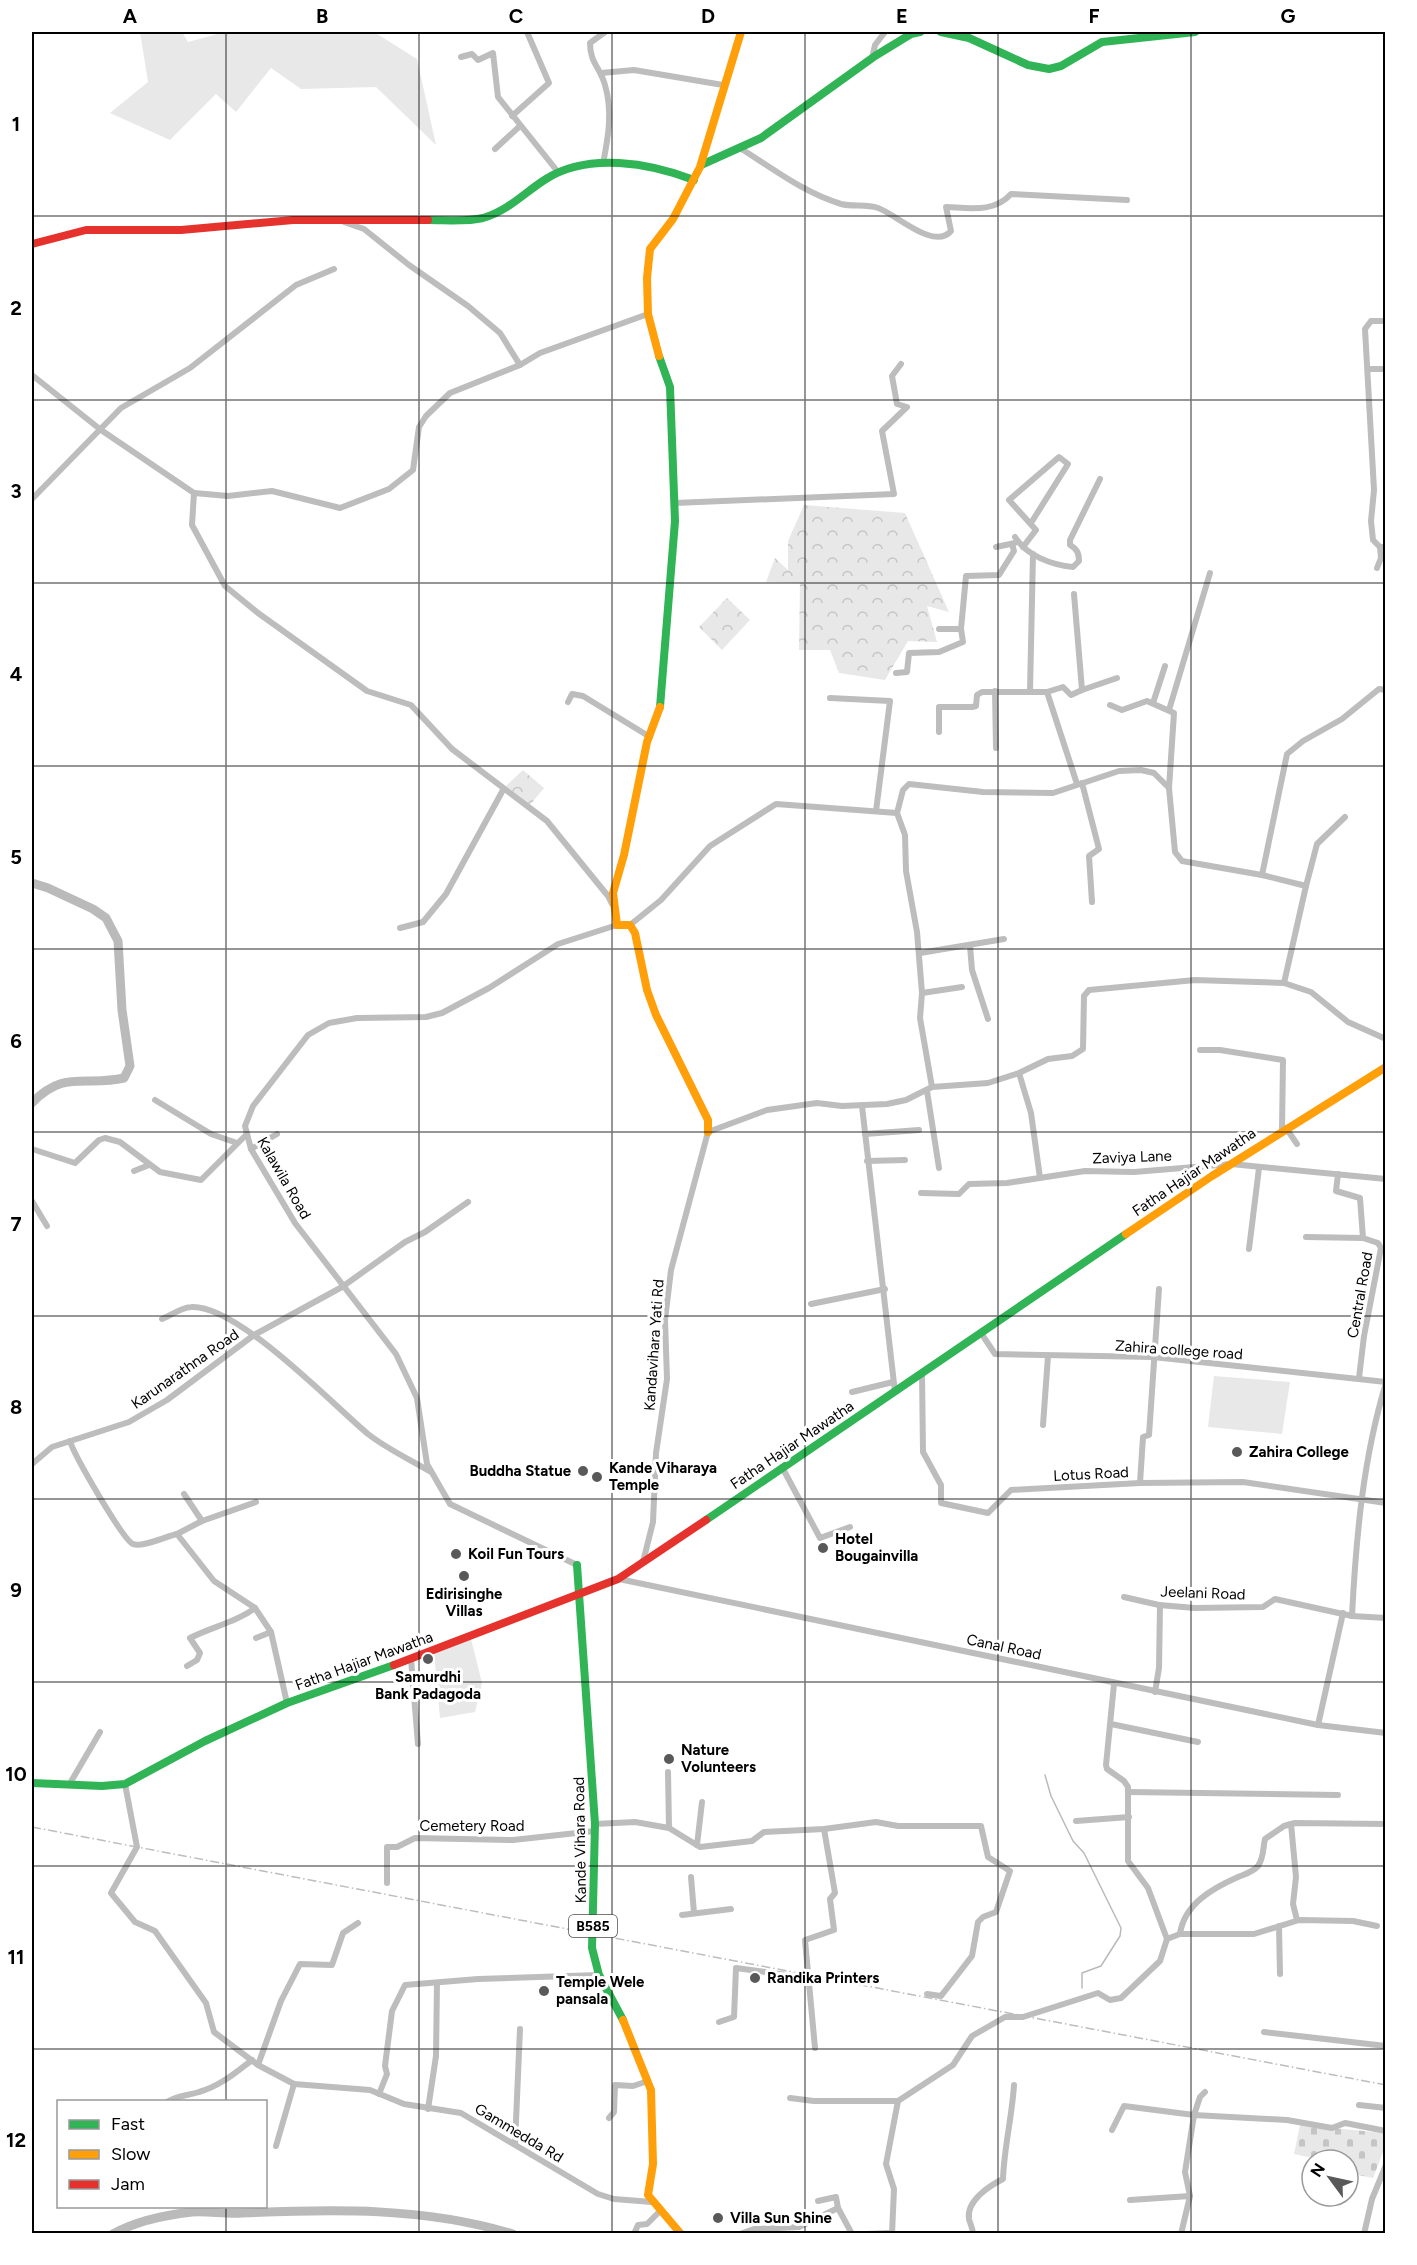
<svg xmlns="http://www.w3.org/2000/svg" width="1417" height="2265" viewBox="0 0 1417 2265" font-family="Figtree,sans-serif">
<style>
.grass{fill:#e8e8e8}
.forest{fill:url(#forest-crowns)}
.cemetery{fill:url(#cemetery-stones)}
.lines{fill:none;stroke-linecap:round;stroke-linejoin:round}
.stream{stroke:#bababa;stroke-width:1.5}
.river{stroke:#bababa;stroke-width:9}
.street{stroke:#bdbdbd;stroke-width:6}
.fast{stroke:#30b455;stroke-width:8}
.slow{stroke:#ff9f0a;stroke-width:8}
.jam{stroke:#e5322d;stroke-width:8}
.rail{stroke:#bdbdbd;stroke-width:1.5;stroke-dasharray:9 3 1.5 3;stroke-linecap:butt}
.grid{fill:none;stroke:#000;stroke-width:1.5;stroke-opacity:0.55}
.poi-dot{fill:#595959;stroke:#fff;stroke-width:2}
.labels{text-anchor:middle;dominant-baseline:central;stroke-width:6;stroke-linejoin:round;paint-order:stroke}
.shield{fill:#fff;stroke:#4c4c4c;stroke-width:1.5}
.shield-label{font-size:14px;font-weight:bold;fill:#000}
.street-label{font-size:15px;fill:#000;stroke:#fff}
.poi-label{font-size:15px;font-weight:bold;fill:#000;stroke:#fff;text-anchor:start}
.neatline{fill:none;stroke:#000;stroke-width:2}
.grid-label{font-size:20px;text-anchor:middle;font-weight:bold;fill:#000}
</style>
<defs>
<pattern id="forest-crowns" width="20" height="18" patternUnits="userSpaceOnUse" patternTransform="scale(1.5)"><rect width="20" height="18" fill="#e8e8e8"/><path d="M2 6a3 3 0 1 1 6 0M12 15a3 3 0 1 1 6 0" fill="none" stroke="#c5c5c5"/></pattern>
<pattern id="cemetery-stones" width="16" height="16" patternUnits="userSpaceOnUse" patternTransform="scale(1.5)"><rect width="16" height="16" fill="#e8e8e8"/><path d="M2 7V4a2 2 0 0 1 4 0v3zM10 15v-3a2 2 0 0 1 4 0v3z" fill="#c5c5c5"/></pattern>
</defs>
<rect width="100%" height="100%" fill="#fff"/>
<g class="grass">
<path d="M140,32H182L188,42L225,32H374L417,59L436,145L376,87L301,89L271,68L236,112L216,94L170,140L110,113L148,82Z"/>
<path d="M1214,1376L1290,1382L1282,1434L1208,1427Z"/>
<path d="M471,1639L482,1683L475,1712L440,1718L434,1652Z"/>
</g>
<g class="forest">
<path d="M804,505L905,513L949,612L927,606L937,642L908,641L885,680L839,673L830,650H799L800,583L766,582L775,558L788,570V541Z"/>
<path d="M727,598L750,620L722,650L699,627Z"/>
<path d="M523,770L544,788L530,805L506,786Z"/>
</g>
<path class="cemetery" d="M1300,2125L1385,2133V2147L1373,2178L1348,2173V2160H1322L1294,2154Z"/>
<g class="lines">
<path class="stream" d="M1045,1775L1051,1796L1073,1841L1084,1853L1121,1928L1120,1936L1101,1966L1082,1973V1988"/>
<g class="river">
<path d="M32,883L48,888L93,909L106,918L118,941L122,1010L130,1066L124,1078C86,1087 64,1069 32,1103"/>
<path d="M113,2234C136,2221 165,2215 192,2212C208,2211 225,2214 242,2213C333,2209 425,2207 513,2234"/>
</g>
<g class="street">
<path d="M875,56L873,54L875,45L885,32"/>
<path d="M461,57L472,54L478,60L493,53L498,97L558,172"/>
<path d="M601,73L634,70L723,85"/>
<path d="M512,116L549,83L527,32"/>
<path d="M740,148C772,168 804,193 841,204C853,207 866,204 878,208C896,214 934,251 951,231L946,207C970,208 994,213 1011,194L1127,200"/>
<path d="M495,149L520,126"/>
<path d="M603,164C608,138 613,112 605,85C600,67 590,63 590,43L605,32"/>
<path d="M344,222L364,229L409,265L468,306L500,333L520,365"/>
<path d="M1368,369H1386"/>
<path d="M32,375L101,430L194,493L192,525L225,586L258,613L367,691L411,705L452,749L547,821L608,896L612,904"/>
<path d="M194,493L228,496L272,491L340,508L389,489L413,470L419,427L426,416L450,393L520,365L540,353L648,314"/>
<path d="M32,499L121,408L190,368L296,285L334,269"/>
<path d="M675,503L894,494L882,431L907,407L897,404L892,376L901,364"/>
<path d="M1015,537C1027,556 1052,565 1073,567L1079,561C1079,553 1077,549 1070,545V540L1100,479"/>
<path d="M996,547L1015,543"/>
<path d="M1023,547L1036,530L1009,500L1059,457L1068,464L1031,523"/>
<path d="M1380,547L1373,540L1371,521L1374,490L1365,329L1371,321H1386"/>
<path d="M1377,568L1381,558L1380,547H1386"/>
<path d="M939,629H961L966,576L999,575L1014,551L1012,544"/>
<path d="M896,673L907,672L909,653L939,652L963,642L961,629"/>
<path d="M1082,690L1117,678"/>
<path d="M995,691L996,748"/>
<path d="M1030,691L1033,554"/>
<path d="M1047,692L1063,687L1071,695L1082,690L1074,594"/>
<path d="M830,698L890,701L876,811"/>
<path d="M568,702L572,694L583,696L650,737"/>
<path d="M1153,703L1165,666"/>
<path d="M1110,705L1122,710L1147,701L1174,713L1169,788"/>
<path d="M1169,710L1210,573"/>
<path d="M939,732V707H972L976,706L977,695L982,692H1047L1077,784"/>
<path d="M1082,783L1099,849L1089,856L1092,902"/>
<path d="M897,813L905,835L906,871L917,932L922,993L920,1018L932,1087"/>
<path d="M1262,875L1287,754L1303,741L1342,719L1379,689L1386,690"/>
<path d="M1306,886L1317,844L1345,817"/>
<path d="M630,925L661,900L710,846L776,804L897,813L903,790L909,784L983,792L1053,793L1119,771L1141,770L1154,773L1169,788L1175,852L1182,861L1262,875L1306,886L1284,983"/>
<path d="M400,928L423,922L446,894L503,790"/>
<path d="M970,946L972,970L988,1019"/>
<path d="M920,953L1004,939"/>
<path d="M922,993L962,987"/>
<path d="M1200,1050H1220L1283,1060L1282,1130"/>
<path d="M1019,1073L1031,1113L1040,1178"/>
<path d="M927,1091L939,1168"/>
<path d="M155,1100L211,1134L237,1143"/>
<path d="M862,1106L895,1392"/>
<path d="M1286,1128L1297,1144"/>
<path d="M865,1134L919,1130"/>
<path d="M32,1149L75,1163L99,1140L105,1138L120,1142L160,1172L201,1180L246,1135"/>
<path d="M251,1149L277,1134"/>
<path d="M867,1161L905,1160"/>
<path d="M134,1171L149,1165"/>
<path d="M1338,1174L1336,1191L1360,1198L1363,1238L1378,1243L1381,1248L1364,1336L1359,1378"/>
<path d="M921,1193L959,1194L969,1184L1007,1183L1085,1171L1134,1172L1231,1164L1386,1179"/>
<path d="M32,1201L47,1226"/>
<path d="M1306,1237L1363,1238"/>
<path d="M1249,1249L1259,1168"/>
<path d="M811,1304L885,1289"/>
<path d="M162,1319C170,1316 182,1307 191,1307C237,1304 332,1404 368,1434C387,1449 411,1460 431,1472"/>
<path d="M981,1333L995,1354L1153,1357L1386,1382"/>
<path d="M922,1373L923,1452L941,1485V1503L988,1513L1011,1490L1140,1483L1243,1482L1386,1503"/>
<path d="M852,1392L893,1382"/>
<path d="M1043,1425L1048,1356"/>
<path d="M70,1441C74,1455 123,1540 133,1544C141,1548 167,1536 177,1534L214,1581L255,1608L271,1632L287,1703"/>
<path d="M32,1464L52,1447L129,1422L167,1400L254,1335L342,1287L405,1242L425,1232L468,1202"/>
<path d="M782,1467L820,1538L850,1527"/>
<path d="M1140,1483L1143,1437L1149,1435L1159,1289"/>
<path d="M184,1494L202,1521"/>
<path d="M177,1534L202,1521L256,1502"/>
<path d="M643,1562L653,1522L656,1453L667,1379L665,1320L671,1270L708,1132L767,1110L817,1103L842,1106L887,1104L906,1100L932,1087L988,1083L1019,1073L1048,1059L1072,1056L1083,1049L1084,996L1089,990L1195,980L1284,983L1311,992L1348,1022L1386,1039"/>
<path d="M577,1565L450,1504L427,1464L417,1398L396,1354L295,1223L251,1149L245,1126L253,1106L308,1035L329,1023L357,1018L426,1017L442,1013L489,988L558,944L617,925"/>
<path d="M619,1579L1318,1725L1386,1733"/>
<path d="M1124,1597L1159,1605L1195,1608L1263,1607L1275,1599L1352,1616L1386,1618"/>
<path d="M1352,1616C1356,1538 1363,1458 1386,1383"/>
<path d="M256,1638L271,1632"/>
<path d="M411,1659L418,1744"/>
<path d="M187,1666L197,1660L200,1653L190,1638C211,1627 237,1622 255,1608"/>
<path d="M1155,1692L1159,1668L1160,1605"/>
<path d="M1111,1724L1198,1742"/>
<path d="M1318,1725L1343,1613"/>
<path d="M125,1784L137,1847L111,1893L135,1922L155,1931L206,2003L214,2032L258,2065L294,2084L370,2090L404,2104L461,2113L598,2194L614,2199L652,2202"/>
<path d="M69,1785L100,1732"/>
<path d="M1128,1792L1338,1795"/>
<path d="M1076,1821L1129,1817"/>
<path d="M595,1824L635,1822L669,1828L668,1772"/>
<path d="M1291,1824L1296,1877L1293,1904L1297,1920"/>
<path d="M669,1828L700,1847L752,1841L764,1832L824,1829L876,1822L898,1826H981L988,1857L1010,1871L996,1912L983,1917L978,1922L972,1956L941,1996L927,1994"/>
<path d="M697,1845L702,1802"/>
<path d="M691,1877L694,1913"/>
<path d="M387,1883V1847H397L415,1838L513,1840L595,1831"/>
<path d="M682,1915L731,1909"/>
<path d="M1279,1926L1280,1974"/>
<path d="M1180,1934C1184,1904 1213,1888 1238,1877C1245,1874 1253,1872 1258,1866C1264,1858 1263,1847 1265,1839L1284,1826L1295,1823L1386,1824"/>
<path d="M1167,1939L1180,1934H1254L1299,1920L1353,1921L1377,1926"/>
<path d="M719,2022L734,2017L736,1968L810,1978"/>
<path d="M1264,2032L1386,2046"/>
<path d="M815,2048L805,1940L834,1930L830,1899L835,1893L824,1829"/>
<path d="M258,2065L281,2001L300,1964L332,1965L343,1933L358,1923"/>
<path d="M379,2094L387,2074L385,2066L392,2011L405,1985L478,1979L599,1975"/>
<path d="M790,2098L814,2101H898L953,2065L972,2036L1005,2017H1023L1098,1993L1110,2000L1121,1998L1160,1961L1167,1939L1148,1888L1128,1861V1787L1124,1781L1107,1769L1106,1765L1114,1684"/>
<path d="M167,2102C178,2095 187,2096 199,2092C220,2086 235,2073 252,2060"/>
<path d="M1359,2105L1386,2108"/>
<path d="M428,2109L436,2056L437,1983"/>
<path d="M609,2118L614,2112L615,2085L633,2086L648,2081"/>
<path d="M1112,2130L1124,2106L1194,2115L1200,2097L1205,2092"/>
<path d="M515,2144L520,2029"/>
<path d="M276,2146L294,2084"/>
<path d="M1130,2200L1190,2196"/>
<path d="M818,2201L836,2197L838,2208"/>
<path d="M634,2234L638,2225L647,2224L660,2211"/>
<path d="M740,2234L754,2229L799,2227L838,2208L852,2234"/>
<path d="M866,2234L891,2233"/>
<path d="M892,2234L894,2189L886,2164L898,2101"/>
<path d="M973,2234C973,2228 970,2224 969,2219C966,2201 989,2186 1003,2179C1004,2148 1012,2117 1014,2085"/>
<path d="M1181,2234L1190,2196L1185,2172L1194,2115L1287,2120L1332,2128L1345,2123L1386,2131"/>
<path d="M1364,2234L1372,2199L1386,2165"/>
</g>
<g class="fast">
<path d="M941,32L969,38L1028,65L1049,69L1061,66L1102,42L1195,32"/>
<path d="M701,165L761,138L875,56L911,34L920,32"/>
<path d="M428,220C446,220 466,222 483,218C508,211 525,192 546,179C588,152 650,163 694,180"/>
<path d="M659,356L670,387L675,521L660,707"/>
<path d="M706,1520L1126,1234"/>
<path d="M577,1565L595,1824L592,1948L599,1975L623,2020"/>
<path d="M32,1783L102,1786L125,1784L205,1741L287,1703L394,1665"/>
</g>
<g class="slow">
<path d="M659,356L648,314L647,278L650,249L673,219L700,167L741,32"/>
<path d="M660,707L647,742L624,855L613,893L617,925H630L635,933L647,990L656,1015L708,1120V1132"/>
<path d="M1126,1234L1212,1176L1386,1067"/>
<path d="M623,2020L651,2090L653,2164L648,2195L681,2234"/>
</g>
<g class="jam">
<path d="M32,244L86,230H181L293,220H428"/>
<path d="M394,1665L618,1579L706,1520"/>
</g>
<path class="rail" d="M32,1827L1386,2085"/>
</g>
<path class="grid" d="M226,32V2102M419,32V2234M612,32V2234M805,32V2234M998,32V2234M1191,32V2234M32,216H1386M32,400H1386M32,583H1386M32,766H1386M32,949H1386M32,1132H1386M32,1316H1386M32,1499H1386M32,1682H1386M32,1866H1386M32,2049H1386M226,2206V2234"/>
<g class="poi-dot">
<circle cx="1237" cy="1452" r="6"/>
<circle cx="583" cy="1471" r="6"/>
<circle cx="597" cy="1477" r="6"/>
<circle cx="823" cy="1548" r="6"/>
<circle cx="456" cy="1554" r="6"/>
<circle cx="464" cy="1576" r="6"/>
<circle cx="428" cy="1659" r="6"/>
<circle cx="669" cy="1759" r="6"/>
<circle cx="755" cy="1978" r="6"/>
<circle cx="544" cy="1991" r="6"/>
<circle cx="718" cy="2218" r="6"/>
</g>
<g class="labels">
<rect class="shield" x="569" y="1915" width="48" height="22" rx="4.5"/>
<g class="shield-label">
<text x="593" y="1926">B585</text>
</g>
<g class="street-label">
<text transform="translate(1132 1157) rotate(-2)">Zaviya Lane</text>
<text transform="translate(1194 1172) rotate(-34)">Fatha Hajiar Mawatha</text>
<text transform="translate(284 1178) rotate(60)">Kalawila Road</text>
<text transform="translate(1360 1295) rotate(-80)">Central Road</text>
<text transform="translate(654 1345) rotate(-86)">Kandavihara Yati Rd</text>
<text transform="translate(1179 1350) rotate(4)">Zahira college road</text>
<text transform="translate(185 1369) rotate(-35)">Karunarathna Road</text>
<text transform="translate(792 1445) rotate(-34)">Fatha Hajiar Mawatha</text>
<text transform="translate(1091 1474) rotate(-3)">Lotus Road</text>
<text transform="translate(1203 1593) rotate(2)">Jeelani Road</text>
<text transform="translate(1004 1647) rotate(12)">Canal Road</text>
<text transform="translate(364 1661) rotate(-20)">Fatha Hajiar Mawatha</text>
<text x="472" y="1826">Cemetery Road</text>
<text transform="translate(580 1840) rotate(-91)">Kande Vihara Road</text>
<text transform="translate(519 2133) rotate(31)">Gammedda Rd</text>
</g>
<g class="poi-label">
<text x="1249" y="1452">Zahira College</text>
<text x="609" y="1468">Kande Viharaya<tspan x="609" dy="17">Temple</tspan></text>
<text x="571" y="1471" text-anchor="end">Buddha Statue</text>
<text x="835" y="1539">Hotel<tspan x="835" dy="17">Bougainvilla</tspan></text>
<text x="468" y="1554">Koil Fun Tours</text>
<text x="464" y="1594" text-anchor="middle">Edirisinghe<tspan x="464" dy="17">Villas</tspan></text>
<text x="428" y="1677" text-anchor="middle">Samurdhi<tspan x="428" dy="17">Bank Padagoda</tspan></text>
<text x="681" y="1750">Nature<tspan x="681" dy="17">Volunteers</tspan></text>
<text x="767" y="1978">Randika Printers</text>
<text x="556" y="1982">Temple Wele<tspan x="556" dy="17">pansala</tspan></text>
<text x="730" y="2218">Villa Sun Shine</text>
</g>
</g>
<rect width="1417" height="2265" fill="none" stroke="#ffffff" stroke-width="66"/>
<rect x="57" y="2100" width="210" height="108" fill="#ffffff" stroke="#999999" stroke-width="1.5"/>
<rect x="69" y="2120" width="30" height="9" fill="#30b455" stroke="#999999" stroke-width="1.5"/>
<text x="111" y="2130" font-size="18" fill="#000000">Fast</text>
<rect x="69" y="2150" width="30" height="9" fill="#ff9f0a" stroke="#999999" stroke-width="1.5"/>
<text x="111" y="2160" font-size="18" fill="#000000">Slow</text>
<rect x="69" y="2180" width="30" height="9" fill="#e5322d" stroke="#999999" stroke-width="1.5"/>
<text x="111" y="2190" font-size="18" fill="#000000">Jam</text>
<g transform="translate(1330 2178) rotate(303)"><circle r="28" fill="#ffffff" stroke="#999999" stroke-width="1.5"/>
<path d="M0-4.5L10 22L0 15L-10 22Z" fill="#595959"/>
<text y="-9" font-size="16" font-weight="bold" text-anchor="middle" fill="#000000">N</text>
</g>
<rect x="33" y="33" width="1351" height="2199" class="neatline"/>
<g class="grid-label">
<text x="130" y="23">A</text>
<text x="322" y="23">B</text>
<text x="516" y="23">C</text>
<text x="708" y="23">D</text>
<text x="902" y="23">E</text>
<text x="1094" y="23">F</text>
<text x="1288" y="23">G</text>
<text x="16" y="131">1</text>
<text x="16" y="315">2</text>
<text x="16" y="498">3</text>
<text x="16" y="681">4</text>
<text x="16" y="864">5</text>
<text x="16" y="1048">6</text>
<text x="16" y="1231">7</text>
<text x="16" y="1414">8</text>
<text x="16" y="1597">9</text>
<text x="16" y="1781">10</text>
<text x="16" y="1964">11</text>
<text x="16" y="2147">12</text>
</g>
</svg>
